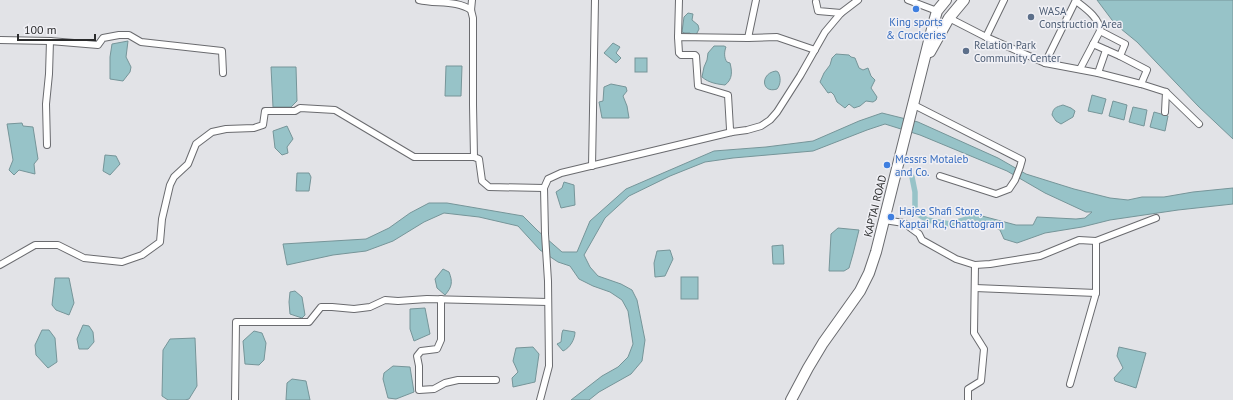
<svg xmlns="http://www.w3.org/2000/svg" width="1233" height="400" viewBox="0 0 1233 400" font-family="'PT Sans',sans-serif">
<style>
.water{fill:#97c3c8;stroke:#769599}
.lines{fill:none;stroke-linecap:round;stroke-linejoin:round}
.canal{stroke:#97c3c8;stroke-width:5.5}
.street-casing{stroke:#6a6b6f;stroke-width:8}
.primary-casing{stroke:#6a6b6f;stroke-width:12}
.street{stroke:#fff;stroke-width:6}
.primary{stroke:#fff;stroke-width:10}
.shop-dot{fill:#3f7fe0;stroke:#f0f0f5;stroke-width:1.5}
.service-dot{fill:#5c6f8a;stroke:#f0f0f5;stroke-width:1.5}
.labels{text-anchor:middle;dominant-baseline:central;stroke-width:3;stroke-linejoin:round;paint-order:stroke}
.service-label{font-size:11px;fill:#4e5e75;stroke:#f0f0f5;text-anchor:start}
.shop-label{font-size:11px;fill:#366cbe;stroke:#f0f0f5;text-anchor:start}
.street-label{font-size:11px;fill:#2a2b2c;stroke:#f0f0f5}
</style>
<rect width="100%" height="100%" fill="#e2e3e7"/>
<g class="water">
<path d="M1097,0H1233V139L1198,106L1137,42L1115,24Z"/>
<path d="M688,13L693,14L692,20L698,25L699,29L696,35H692L690,33H685L682,32L684,17Z"/>
<path d="M128,41L126,57L131,67L130,72L123,81L110,79V57L112,44Z"/>
<path d="M613,43L620,47L616,53L621,58L616,63L604,53Z"/>
<path d="M714,46H724L726,47C724,52 724,58 727,62L730,63C732,71 733,79 725,85C717,84 709,83 702,77L704,67L707,60L708,53Z"/>
<path d="M836,54L849,55L851,57L855,58L859,68L863,70L868,68L871,76L875,80L871,88L877,97L876,100L873,102L866,101L860,106L854,108L849,104L845,108L837,102L834,95L831,92L828,93L820,82L824,73L830,65L832,58Z"/>
<rect x="635" y="58" width="12" height="14"/>
<path d="M446,66H462L461,96H445Z"/>
<path d="M271,67H296L297,101L291,107H273Z"/>
<path d="M776,71L778,72C781,77 781,84 777,89C761,94 760,73 776,71Z"/>
<path d="M611,84L626,87L627,91L623,96L627,106L629,118H602L599,102L603,101L604,87Z"/>
<path d="M1092,95L1106,99L1102,114L1088,111Z"/>
<path d="M1113,101L1127,105L1124,120L1109,116Z"/>
<path d="M1063,105L1071,108L1075,111L1073,117L1061,124L1056,121L1052,115C1053,108 1056,107 1063,105Z"/>
<path d="M1133,107L1147,110L1144,126L1129,122Z"/>
<path d="M1154,112L1168,116L1165,131L1150,127Z"/>
<path d="M882,113L918,122L998,158L1026,174L1074,189L1110,198L1128,200L1142,197H1164L1193,192L1233,188V204L1178,210L1110,220L1082,227L1045,233L1017,243L1004,239L1000,230L988,224L971,219L967,212L1016,225H1033L1037,217L1076,219L1085,218L1092,212H1086L1045,193L1007,171L920,135L885,124L867,130L813,151L733,158L705,162L670,176L629,196L605,218L584,255L590,267L598,276L621,284L632,290L637,300L645,340L642,361L631,374L599,392L589,400H571L602,376L618,367L628,357L633,344L628,311L622,300L610,292L593,286L579,279L570,266L558,262L540,250L518,226L479,217L444,213L424,222L393,241L366,251L333,255L287,265L283,244L366,239L389,228L410,213L429,203H447L523,216L538,231L562,252H577L590,221L626,189L714,151L766,147L813,141L859,121Z"/>
<path d="M22,123L23,126L33,127L38,159L34,164L35,174L19,170L14,175L9,170L13,160L7,124Z"/>
<path d="M287,126L293,139L287,147L288,153L282,155L275,148L273,131Z"/>
<path d="M105,155L116,156L120,164L110,175L103,171Z"/>
<path d="M297,173H309L311,177L309,191H296Z"/>
<path d="M564,182L574,185L575,205L561,208L556,192L562,188Z"/>
<path d="M838,228L859,230L853,254L849,268L844,271H829L831,234Z"/>
<path d="M783,245L784,264H773L772,246Z"/>
<path d="M670,250L673,259L665,276L655,277L654,263L657,251Z"/>
<path d="M443,269L449,272C453,282 452,287 445,295L437,288L435,279Z"/>
<rect x="681" y="277" width="17" height="22"/>
<path d="M55,278H69L74,303L69,315L56,310L52,305Z"/>
<path d="M295,291L302,297L305,315L302,318L290,314L289,302L290,292Z"/>
<path d="M425,308L430,334L414,341L410,329V309Z"/>
<path d="M83,325L89,326L93,332L94,342L88,349H79L77,339Z"/>
<path d="M42,330H49L55,338L57,362L48,368L36,355L35,345Z"/>
<path d="M563,330L575,332C575,339 570,348 563,351L557,344L561,342L562,333Z"/>
<path d="M254,331L262,333L266,343L264,360L259,365L245,364L243,341Z"/>
<path d="M195,338L197,386L189,399L185,400H168L162,396L163,350L170,339Z"/>
<path d="M533,347L539,354L535,382L513,387L512,378L518,372L513,361L516,348Z"/>
<path d="M1119,347L1146,353L1136,388L1115,381L1114,378L1123,368L1117,356Z"/>
<path d="M393,366L410,367L414,392L396,399L388,398L383,379L384,373Z"/>
<path d="M292,379L306,381L310,400H286L287,383Z"/>
</g>
<g class="lines">
<path class="canal" d="M912,177L915,192V208L918,214L927,220L950,224L974,217L977,218"/>
<defs>
<g id="street">
<path d="M419,0C436,4 457,0 471,10"/>
<path d="M472,0L471,10L473,18V105L474,157L479,159L482,181L489,187L544,188"/>
<path d="M756,0L748,38L777,37L815,50"/>
<path d="M908,0L937,11"/>
<path d="M1076,1C1085,8 1100,18 1100,31L1080,69"/>
<path d="M816,2L818,11L841,13"/>
<path d="M949,18L986,37L1045,63L1098,73L1141,84L1166,92L1165,112"/>
<path d="M1100,31L1125,44L1120,56"/>
<path d="M678,37L679,0"/>
<path d="M986,37L1004,0"/>
<path d="M0,40L50,41L98,45L103,38L119,35H129L141,42L222,51L223,73"/>
<path d="M1093,44L1120,56L1147,70L1141,84"/>
<path d="M1045,63L1076,0"/>
<path d="M1098,73L1106,50"/>
<path d="M1166,92L1199,124"/>
<path d="M914,105L1022,160L1020,167L1015,180L1009,189L996,194L940,176"/>
<path d="M732,132L730,129L728,95L698,86L696,56L695,55H681L679,53L678,37L748,38"/>
<path d="M47,145L46,104L49,74L50,41"/>
<path d="M592,166L595,0"/>
<path d="M884,220L904,223L919,234L922,240L956,259L975,265L990,264L1040,256L1079,240L1096,241"/>
<path d="M0,265L35,245H58L84,258L122,262L142,255L160,242L162,219L170,185L174,177L188,164L196,144L212,132L226,129L254,128L263,125L265,111H295L300,108L335,110L414,157H474"/>
<path d="M975,288L1096,293V241L1156,218"/>
<path d="M441,299V340L437,349L421,351L417,356L419,366V390L434,389L445,383L458,380H496"/>
<path d="M1070,384L1096,293"/>
<path d="M235,400L236,322H309L321,307H332L354,309L370,307L385,300L398,301L427,299L548,302"/>
<path d="M540,400L549,366L548,281L545,234L544,188L548,179L561,173L732,132L747,130L761,126L770,120L777,112L800,76L825,32L841,13L858,0"/>
<path d="M968,400V389L981,381L984,349L974,333L975,265"/>
</g>
<g id="primary">
<path d="M930,52L949,18L964,0"/>
<path d="M791,400L808,368L823,343L860,291L869,273L876,252L933,25L937,11L946,0"/>
</g>
</defs>
<use href="#street" class="street-casing"/>
<use href="#primary" class="primary-casing"/>
<use href="#street" class="street"/>
<use href="#primary" class="primary"/>
</g>
<g class="shop-dot">
<circle cx="916" cy="9" r="4"/>
<circle cx="887" cy="165" r="4"/>
<circle cx="891" cy="217" r="4"/>
</g>
<g class="service-dot">
<circle cx="1031" cy="17" r="4"/>
<circle cx="966" cy="51" r="4"/>
</g>
<g class="labels">
<g class="service-label">
<text x="1039" y="11">WASA<tspan x="1039" dy="13">Construction Area</tspan></text>
<text x="974" y="45">Relation Park<tspan x="974" dy="13">Community Center</tspan></text>
</g>
<g class="shop-label">
<text x="916" y="22" text-anchor="middle">King sports<tspan x="916" dy="13">&amp; Crockeries</tspan></text>
<text x="895" y="159">Messrs Motaleb<tspan x="895" dy="13">and Co.</tspan></text>
<text x="899" y="211">Hajee Shafi Store,<tspan x="899" dy="13">Kaptai Rd, Chattogram</tspan></text>
</g>
<g class="street-label">
<text transform="translate(875 206) rotate(-76)">KAPTAI ROAD</text>
</g>
</g>
<path d="M18 34v6h77v-6" fill="none" stroke="#2a2b2c" stroke-width="2"/>
<text x="24" y="34" font-size="12" fill="#2a2b2c" stroke="#f0f0f5" stroke-width="3" paint-order="stroke">100 m</text>
</svg>
